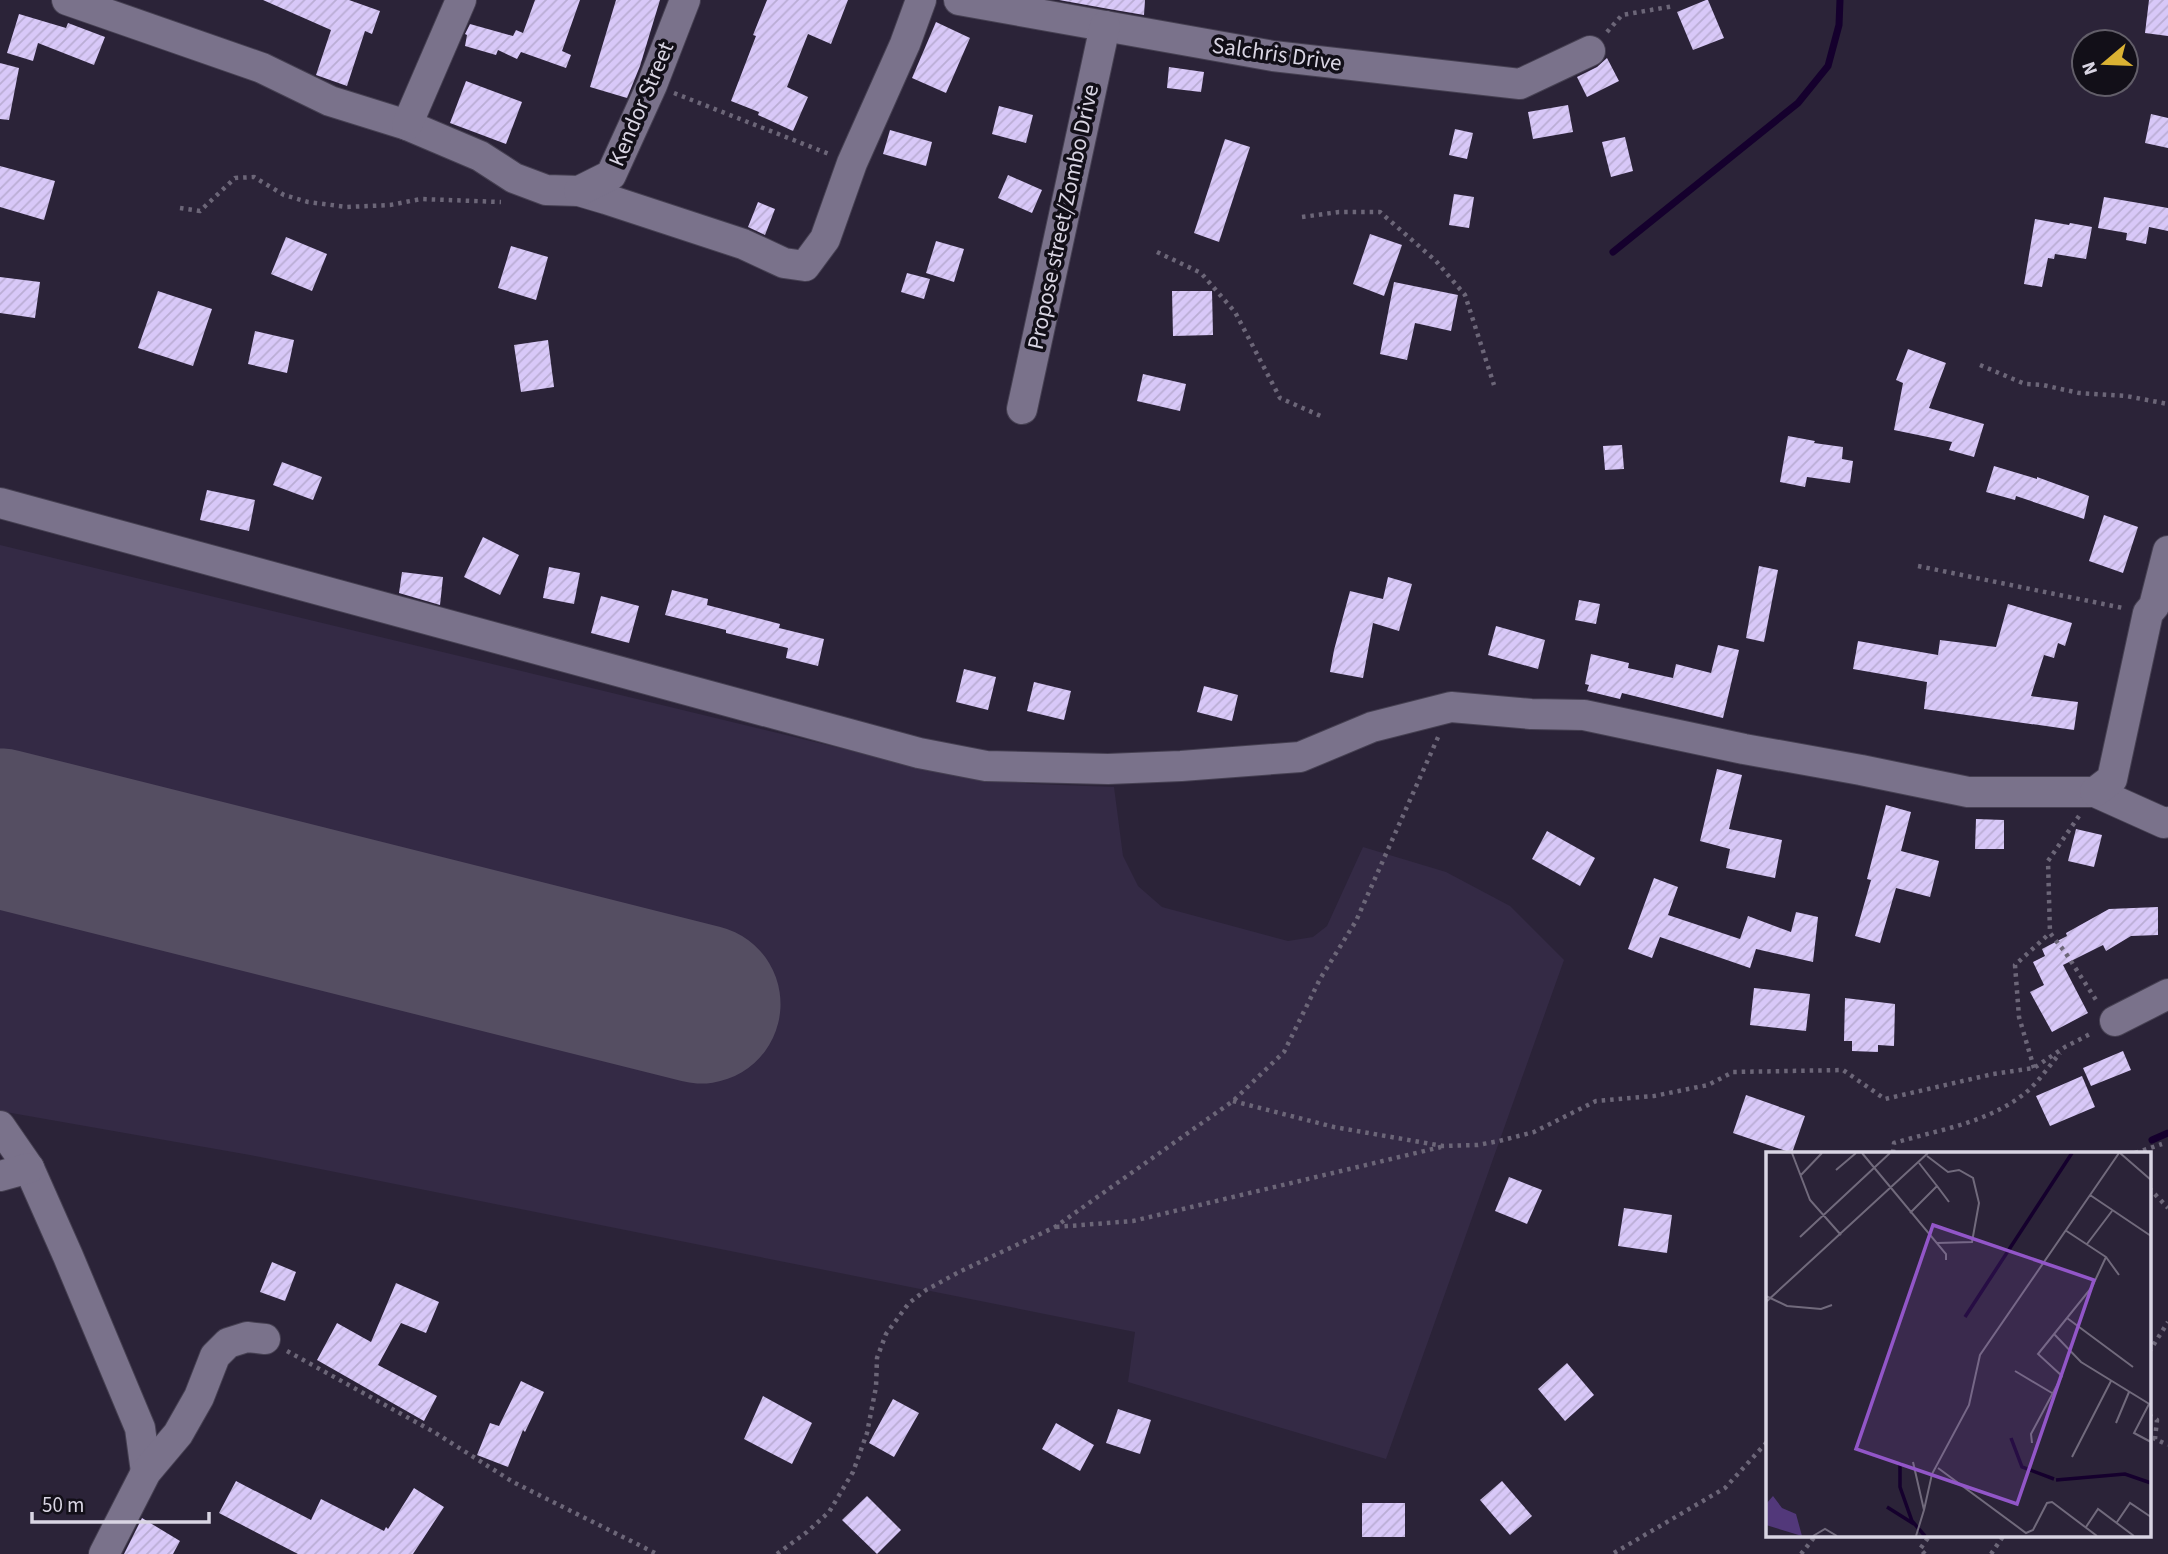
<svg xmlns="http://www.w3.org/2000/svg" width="2168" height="1554" viewBox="0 0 2168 1554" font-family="'Source Sans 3',sans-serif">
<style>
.built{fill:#342a45}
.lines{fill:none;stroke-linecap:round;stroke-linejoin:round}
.stream{stroke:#15002d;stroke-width:7}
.runway{stroke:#554e62;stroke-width:159}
.building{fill:url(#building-hatch)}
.minor-casing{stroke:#464052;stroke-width:32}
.path{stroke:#6c6678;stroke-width:4.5;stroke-dasharray:3.5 5;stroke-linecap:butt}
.minor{stroke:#7a728b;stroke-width:30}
.labels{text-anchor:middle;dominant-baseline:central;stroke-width:7;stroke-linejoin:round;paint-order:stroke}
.street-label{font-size:23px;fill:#d9d5e3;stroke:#120f18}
.inset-river{fill:none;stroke:#15002d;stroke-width:3.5}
.inset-road{fill:none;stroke:#716a7c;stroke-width:2}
.view{fill:#9256c8;fill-opacity:0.15;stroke:#9256c8;stroke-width:3.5}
.inset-edge{fill:none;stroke:#d9d5e3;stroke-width:3.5}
</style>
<defs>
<pattern id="building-hatch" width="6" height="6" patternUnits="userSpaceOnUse" patternTransform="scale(1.75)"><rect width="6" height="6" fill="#d8c8f8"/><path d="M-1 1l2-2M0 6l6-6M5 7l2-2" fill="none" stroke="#baadd4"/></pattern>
</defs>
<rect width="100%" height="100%" fill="#2b2338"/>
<path class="built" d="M0,545L935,771L1033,784L1114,787L1123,856L1138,886L1162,907L1288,941L1313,937L1327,926L1363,847L1446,872L1510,906L1564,960L1386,1459L1128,1382L1135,1332L250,1155L0,1111Z"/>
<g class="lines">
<g class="stream">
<path d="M1613,252L1798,103L1828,66L1839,25L1840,0"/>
<path d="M2152,1140L2168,1133"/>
</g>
<path class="runway" d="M0,828L701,1004"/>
</g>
<g class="building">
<path d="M263,0H349L380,11L372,34L365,31L347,86L316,75L331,30Z"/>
<path d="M535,0H580L562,51L571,55L566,68L521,52L517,59L498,50L496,55L465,46L467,35L465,34L470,24L513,36L516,30L523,33Z"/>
<path d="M616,0H660L640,66L627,98L590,87Z"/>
<path d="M767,0H848L831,44L808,34L787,87L808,97L793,131L758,115L759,112L731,101L756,36L753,35Z"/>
<path d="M1059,0H1145L1144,15L1109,9Z"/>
<path d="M1706,0H1708L1724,38L1693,50L1677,12Z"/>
<path d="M2149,0H2168V36L2145,33Z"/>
<path d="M19,14L66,28L68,23L105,37L94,65L38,43L33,61L7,53Z"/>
<path d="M936,22L970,38L946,93L912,78Z"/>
<path d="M1607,58L1619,81L1587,97L1577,77L1597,67Z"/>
<path d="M0,63L19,68L9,120L0,119Z"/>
<path d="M1169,67L1204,72L1201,92L1167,88Z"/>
<path d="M466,81L522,102L506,144L450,123Z"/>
<path d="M1568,105L1573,132L1533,139L1528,112Z"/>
<path d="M999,106L1033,115L1026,143L992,134Z"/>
<path d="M2151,114L2168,118V148L2145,143Z"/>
<path d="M1455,129L1473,133L1467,159L1449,155Z"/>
<path d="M890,130L932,142L926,166L883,154Z"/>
<path d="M1625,137L1633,171L1611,177L1602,142Z"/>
<path d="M1225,139L1250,147L1219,242L1194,233Z"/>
<path d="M0,166L55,181L44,220L0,207Z"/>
<path d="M1008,175L1042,190L1032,213L998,198Z"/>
<path d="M1454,194L1474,197L1469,228L1449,225Z"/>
<path d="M2104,197L2168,208V231L2149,227L2146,244L2126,240L2127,233L2098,228Z"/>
<path d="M758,202L775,209L765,235L748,227Z"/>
<path d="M2035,219L2069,225L2070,223L2092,227L2086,259L2055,254L2054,259L2048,258L2042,287L2024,284Z"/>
<path d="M1370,234L1402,245L1384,296L1353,284Z"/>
<path d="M286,237L327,254L312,291L271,274Z"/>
<path d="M936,241L964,249L954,282L926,273Z"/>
<path d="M511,246L548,257L536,300L498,288Z"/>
<path d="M907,273L930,279L924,299L901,292Z"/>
<path d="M0,277L40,282L35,318L0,313Z"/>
<path d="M1394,282L1458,295L1451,331L1415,323L1407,360L1380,354Z"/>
<path d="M158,291L212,309L193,366L138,348Z"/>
<path d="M1172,291H1212L1213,335L1173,336Z"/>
<path d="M255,331L294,340L287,373L248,364Z"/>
<path d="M548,340L554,387L521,392L514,345Z"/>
<path d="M1908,349L1946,363L1929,408L1984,424L1974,457L1949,450L1952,442L1894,430L1903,383L1896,380Z"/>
<path d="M1143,374L1186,384L1180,411L1137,401Z"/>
<path d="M1788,436L1815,441L1814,443L1843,447L1842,459L1853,461L1850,483L1807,477L1805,487L1780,482Z"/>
<path d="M1622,445L1624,469L1605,470L1603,446Z"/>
<path d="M282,462L322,477L313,500L273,485Z"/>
<path d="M1994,466L2037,479V477L2089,496L2084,519L2016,496L2015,500L1986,492Z"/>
<path d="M207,490L255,500L249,531L200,520Z"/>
<path d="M2104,515L2138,527L2123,573L2089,561Z"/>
<path d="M483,537L519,555L500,595L464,577Z"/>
<path d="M1759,566L1778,570L1764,642L1746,638Z"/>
<path d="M549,567L580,573L574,604L543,598Z"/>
<path d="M402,572L443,577L440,605L399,593Z"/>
<path d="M1388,577L1412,584L1399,631L1373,623L1363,678L1330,672L1334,650L1350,591L1383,599Z"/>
<path d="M672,590L708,599L707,605L780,624L779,628L824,639L818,666L786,658L788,648L726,633V630L665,615Z"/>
<path d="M601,596L639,606L629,643L591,633Z"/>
<path d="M1579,600L1600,604L1596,624L1575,620Z"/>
<path d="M2008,604L2072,623L2065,646L2058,643L2054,658L2044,655L2031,696L2078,702L2074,730L1924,709L1927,682L1853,669L1858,641L1938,655L1940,640L1996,647Z"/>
<path d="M1496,626L1545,640L1538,669L1488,655Z"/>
<path d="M1718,645L1739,650L1723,718L1622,693L1620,699L1587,691L1589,685L1585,684L1591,654L1629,663L1628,668L1673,678L1676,664L1711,673Z"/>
<path d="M964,669L996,677L988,710L956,702Z"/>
<path d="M1034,682L1071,691L1064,720L1027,711Z"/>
<path d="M1204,686L1238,695L1232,721L1197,712Z"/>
<path d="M1717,769L1742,775L1729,829L1782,840L1775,878L1726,868L1730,849L1700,841Z"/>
<path d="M1886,805L1911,812L1901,851L1939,861L1930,897L1896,888L1880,943L1855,936L1871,880L1867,879Z"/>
<path d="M1976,819L2004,820V849H1975Z"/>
<path d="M2076,829L2102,835L2094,867L2068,861Z"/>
<path d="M1547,831L1595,858L1580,886L1532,859Z"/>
<path d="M1654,878L1678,887L1668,915L1740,939L1748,916L1791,932L1796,912L1818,917L1813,962L1756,949L1750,968L1660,937L1652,958L1628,949Z"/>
<path d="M2158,907V935L2131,936L2106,951L2103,945L2063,965L2088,1013L2052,1032L2030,992L2044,985L2033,962L2045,956L2042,949L2067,936L2066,933L2109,909Z"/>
<path d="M1754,988L1810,994L1806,1031L1750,1025Z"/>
<path d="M1845,998L1895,1004L1894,1046L1878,1045V1052L1852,1051V1041H1844Z"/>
<path d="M2123,1051L2131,1070L2091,1086L2083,1068Z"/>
<path d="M2082,1076L2095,1107L2050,1126L2036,1096Z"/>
<path d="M1746,1095L1805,1116L1792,1153L1733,1133Z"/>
<path d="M1509,1177L1542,1190L1527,1224L1495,1211Z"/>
<path d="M1624,1208L1672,1215L1667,1253L1618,1246Z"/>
<path d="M272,1262L296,1272L285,1301L260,1292Z"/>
<path d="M396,1283L439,1302L426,1333L401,1323L378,1365L437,1396L424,1421L317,1360L337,1323L371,1342Z"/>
<path d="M1567,1363L1594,1395L1565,1421L1538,1389Z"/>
<path d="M521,1381L544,1392L525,1432L523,1430L508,1467L477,1455L490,1423L499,1426Z"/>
<path d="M763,1396L812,1423L792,1464L744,1439Z"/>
<path d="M893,1399L919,1413L894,1457L869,1443Z"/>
<path d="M1118,1409L1151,1420L1140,1454L1106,1443Z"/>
<path d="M1056,1423L1094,1445L1080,1471L1042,1449Z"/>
<path d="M236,1481L311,1520L321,1499L384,1531L386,1527L388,1529L414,1488L444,1507L413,1554H298L219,1513Z"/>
<path d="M1502,1481L1532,1516L1510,1535L1480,1500Z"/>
<path d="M867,1496L901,1530L877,1554L842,1520Z"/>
<rect x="1362" y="1503" width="43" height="34"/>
<path d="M142,1518L180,1541L173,1554H124Z"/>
</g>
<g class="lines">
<defs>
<g id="minor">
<path d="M67,0L262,68L330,101L407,125L480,156L514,178L546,190L579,191L606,199L743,244L784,263L805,266L825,239L852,163L905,44L921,0"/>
<path d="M959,0L1273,56L1520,84L1590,51"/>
<path d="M407,125L461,0"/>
<path d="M579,191L611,175L652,85L685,0"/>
<path d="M1022,409L1105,26"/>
<path d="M0,503L919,753L986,766L1108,769L1181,766L1300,757L1372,727L1451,707L1531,714L1584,715L1744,749L1861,770L1968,792H2095L2164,823L2168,822"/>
<path d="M2095,792L2112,779L2148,613L2154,606L2168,551"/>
<path d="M2115,1021L2168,994"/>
<path d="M0,1126L29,1168L68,1256L140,1428L146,1472"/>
<path d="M0,1176L29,1168"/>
<path d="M104,1554L146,1472L178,1434L199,1397L215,1356L228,1343L247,1337L265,1339"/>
</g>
</defs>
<use href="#minor" class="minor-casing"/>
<g class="path">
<path d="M1607,32L1622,15L1674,6"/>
<path d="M674,93L829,154"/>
<path d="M180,208L200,211L235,178L254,177L284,195L308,202L347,207L390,205L421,199L501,202"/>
<path d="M1302,217L1339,212H1380L1436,261L1465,295L1494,385"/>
<path d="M1157,252L1201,273L1235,312L1280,398L1323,417"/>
<path d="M1980,365L2025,384L2043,385L2079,393L2126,396L2168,404"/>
<path d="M1918,566L2123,608"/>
<path d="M2079,816L2048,861L2050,933L2065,952L2098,1003"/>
<path d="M2034,1068L2019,1017L2015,965L2050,933"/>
<path d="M1233,1101L1334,1127L1443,1146L1478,1145L1499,1141L1534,1132L1596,1101L1654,1096L1708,1085L1733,1072L1843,1070L1885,1099L1993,1074L2034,1068L2065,1047L2092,1033"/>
<path d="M1893,1153L1894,1143C1938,1130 1987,1123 2024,1094C2038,1083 2049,1066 2060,1053"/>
<path d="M2135,1153L2162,1144"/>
<path d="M2149,1188L2168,1208"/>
<path d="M1056,1227L1133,1221L1441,1147"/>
<path d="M287,1351L434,1432L513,1482L657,1554"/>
<path d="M2149,1352L2168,1322"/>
<path d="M2149,1415L2157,1420L2155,1439L2168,1445"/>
<path d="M1614,1553L1725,1488L1767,1442"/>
<path d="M777,1554L807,1532L829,1512L853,1472L867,1433L876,1387L877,1358L886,1334L909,1303L926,1290L961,1271L1055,1227L1233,1101L1284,1052L1320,979L1356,921L1439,735"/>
<path d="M1801,1554L1816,1535"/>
<path d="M1925,1554L1920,1549L1930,1535"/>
<path d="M1991,1554L2004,1535"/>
</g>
<use href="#minor" class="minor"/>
</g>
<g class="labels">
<g class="street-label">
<text transform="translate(1277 54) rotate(8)">Salchris Drive</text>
<text transform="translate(641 104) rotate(-67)">Kendor Street</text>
<text transform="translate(1063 217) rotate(-78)">Propose street/Zombo Drive</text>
</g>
</g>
<g transform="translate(1766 1152)">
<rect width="385" height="385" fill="#2b2338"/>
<path d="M7,344L16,356L30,362L36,384L0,373V352Z" fill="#52387a"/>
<path class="inset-river" d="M199,165L306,1M245,286L256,315L288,327M134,310V335L146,369L159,384M290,328L359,322L385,331M121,355L148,372"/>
<path class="inset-road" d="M26,1L44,48L75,83M96,1L180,102V108M354,1L385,28M161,4L182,20L193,18L207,26L213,51L206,90L171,91M153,11L171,34M70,18L90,1M34,24L56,1M324,43L385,84M144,61L171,34L183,50M34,85L124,1M321,92L346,59M340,105L353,123M0,144L21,154L55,157L66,153M0,150L162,1M301,166L367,215M288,182L315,210L385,253M249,219L286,241M383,252L368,281L385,290M350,271L363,240M266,291L265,282L296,224L272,202L326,135L340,105L299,78M306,305L345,229M147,310L158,358L150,384M172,316L260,381L267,378L281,351L286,350L331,384M158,358L166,322L203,253L214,203L353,1M351,370L364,351L385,365M320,375L332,357L368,384M47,384L59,377L71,384"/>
<path class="view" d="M167,73L328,128L251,352L90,297Z"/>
<rect width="385" height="385" class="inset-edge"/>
</g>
<g transform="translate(2105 63) rotate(251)"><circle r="33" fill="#120f18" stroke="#625e69" stroke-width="2"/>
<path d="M0-5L12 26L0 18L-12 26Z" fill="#dbb233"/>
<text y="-10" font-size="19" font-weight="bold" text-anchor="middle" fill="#d9d5e3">N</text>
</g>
<path d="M32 1512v10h177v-10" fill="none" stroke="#d9d5e3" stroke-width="3.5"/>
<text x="42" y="1512" font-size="21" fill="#d9d5e3" stroke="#120f18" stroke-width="5" paint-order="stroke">50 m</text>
</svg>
